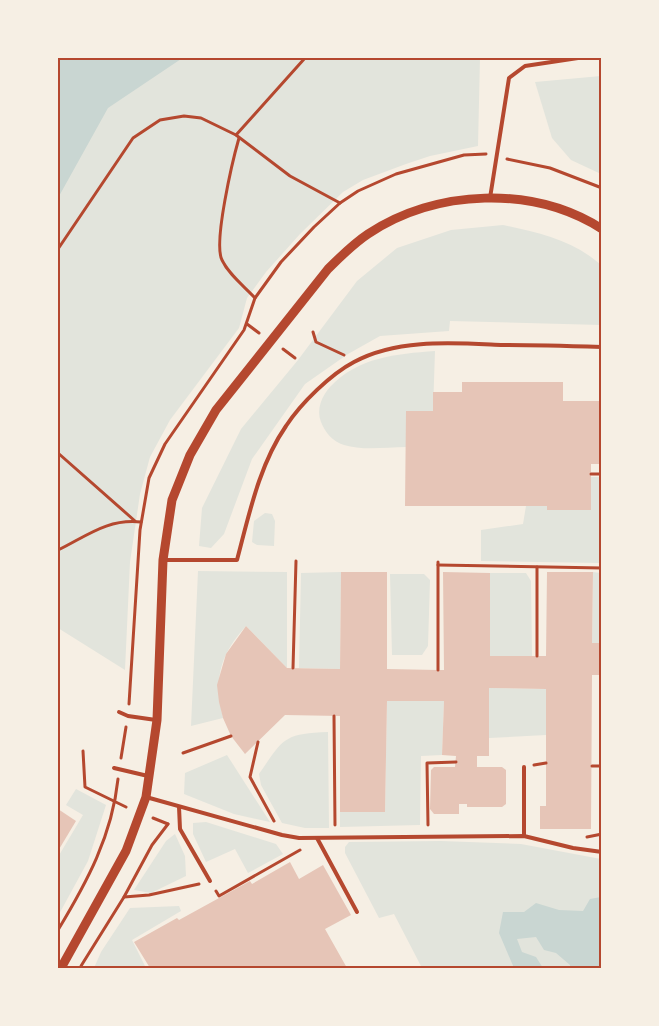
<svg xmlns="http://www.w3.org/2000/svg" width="659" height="1026" viewBox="0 0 659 1026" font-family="Inter,sans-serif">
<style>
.green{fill:#e2e4dc}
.water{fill:#c9d6d2}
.building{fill:#e6c5b7}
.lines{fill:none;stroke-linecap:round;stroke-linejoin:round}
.path{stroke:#b5482f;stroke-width:3}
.service{stroke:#b5482f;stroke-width:4}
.tertiary{stroke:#b5482f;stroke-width:9}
.neatline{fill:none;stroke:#b5482f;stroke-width:2}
</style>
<rect width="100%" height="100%" fill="#f6efe4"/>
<g class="green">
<path d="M58,58H480L478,146L430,156L406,164L363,180L343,192L300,234L266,272L247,298L239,328L170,420L150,457L140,494L130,562L125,670L58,628Z"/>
<path d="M601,76H602L601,174L571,160L552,138L535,82Z"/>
<path d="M503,225C539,233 573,240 601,265V325L450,321L449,331L380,336L348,354L305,384L252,459L224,534L211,548L199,546L202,508L241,429L298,360L357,281L397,248L451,230Z"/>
<path d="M435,351L433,411H406V447C387,447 363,451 344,445C333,442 325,432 321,422C316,409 322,396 330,387C358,357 396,354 435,351Z"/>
<path d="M591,477H601V563L481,561V530L523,524L526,506H547L548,510H590Z"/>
<path d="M265,513L272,514L275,521L274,546L257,545L252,542L254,521Z"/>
<path d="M198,571L287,572V668L246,626C219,656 214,679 223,718L191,726Z"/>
<path d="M341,572L340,669L299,668L301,573Z"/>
<path d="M593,572L601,573L602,643H592Z"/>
<path d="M490,573H526L531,581L532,656H490Z"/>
<path d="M390,574H424L430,580L428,646L422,655H392Z"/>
<path d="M489,688L546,689V735L489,738Z"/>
<path d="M387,701H444L442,755L421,756L420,825L340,827V812H385Z"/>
<path d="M328,732L329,828H305L282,823L261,785L259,774C284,738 283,734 328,732Z"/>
<path d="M227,755L270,822L234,814L184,794L185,773Z"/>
<path d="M76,789L106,805L88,861L58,916V857L83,815L66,805Z"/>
<path d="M206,822L276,844L283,854L248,873L235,849L206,862L193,834V823Z"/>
<path d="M175,834L185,856L186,876L151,893L134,890L166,841Z"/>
<path d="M441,841L521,844L601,859V968H422L394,914L379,918L345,853V847L349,842Z"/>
<path d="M179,906L181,911L132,940L146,968H94L101,952L130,908Z"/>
</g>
<g class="water">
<path d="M58,58H277L181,59L108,108L58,198Z"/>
<path d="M601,897V968H570V965L556,953L544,950L536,937L517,939L522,952L536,957L543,968H514L499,933L503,912H524L536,903L559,910L583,911L590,899Z"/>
</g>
<g class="building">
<path d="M462,382H563V401H602V464H591V510H547V506H405L406,411H433V392H462Z"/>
<path d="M341,572H387V669L438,670H444L443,572L490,573V656H546L547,572H593L592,643H602V675H592L591,829H540V806H546V689L489,688V756H477V767H502L506,770V804L502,807H467V804H459V814H434L430,809L431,770L434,767H455L456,756L442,755L444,701H387L385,812H340V716L285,715L245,754L231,736L223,718L219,702L217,685L226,654L246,626L287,668L340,669Z"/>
<path d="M58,809L76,821L58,851Z"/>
<path d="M290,862L299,879L323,865L351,915L325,929L347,968H150L134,942L177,918L179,920L250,881L252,884Z"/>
</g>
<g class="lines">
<g class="path">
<path d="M236,135L305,58"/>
<path d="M239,138C233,159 213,243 222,260C229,275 244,286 255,298"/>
<path d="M507,159L550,168L602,188"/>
<path d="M58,249L133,138L160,120L184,116L201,118L236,135L290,176L340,203"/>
<path d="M247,324L259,333"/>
<path d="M313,332L316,342L344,355"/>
<path d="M283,349L295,358"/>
<path d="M58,453L135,521"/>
<path d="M591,474H602"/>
<path d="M58,550C85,537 108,518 141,522"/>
<path d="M438,565L602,568"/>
<path d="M537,567V656"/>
<path d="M293,668L296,561"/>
<path d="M438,670V562"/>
<path d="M129,704L140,530L149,478L165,444L244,330L255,298L281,262L314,227L340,203L358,191L396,174L464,155L486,154"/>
<path d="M334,716L335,825"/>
<path d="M258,742L250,777L274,821"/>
<path d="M83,751L85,787L126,807"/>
<path d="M183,753L231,736"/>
<path d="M121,758L126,727"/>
<path d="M534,765L546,763"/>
<path d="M592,766H602"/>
<path d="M153,818L168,824"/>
<path d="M428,825L427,763L456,762"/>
<path d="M587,837L602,834"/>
<path d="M216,891L219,896L300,850"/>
<path d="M124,897L149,895L199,884"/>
<path d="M58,930C87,882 112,836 118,779"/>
<path d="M81,966L124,897L152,845L168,824"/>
</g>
<g class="service">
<path d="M490,198L509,78L525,66L578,58"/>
<path d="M163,560H237C249,515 259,465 286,426C301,403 331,374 354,362C398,338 455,343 503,345C536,345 569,346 602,347"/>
<path d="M119,712L128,716L156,720"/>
<path d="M524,767V836"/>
<path d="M114,768L148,776"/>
<path d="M146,797L282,835L299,838L524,836L573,848L602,852"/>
<path d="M179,807L180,829L210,881"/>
<path d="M317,838L357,912"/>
</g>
<path class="tertiary" d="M61,968L126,851L146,797L157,720L163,560L172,500L190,455L216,410L328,269C341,256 353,244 368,234C436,189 533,185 602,229"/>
</g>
<rect width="659" height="1026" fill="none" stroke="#f6efe4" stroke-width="118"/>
<rect x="59" y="59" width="541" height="908" class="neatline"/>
</svg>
